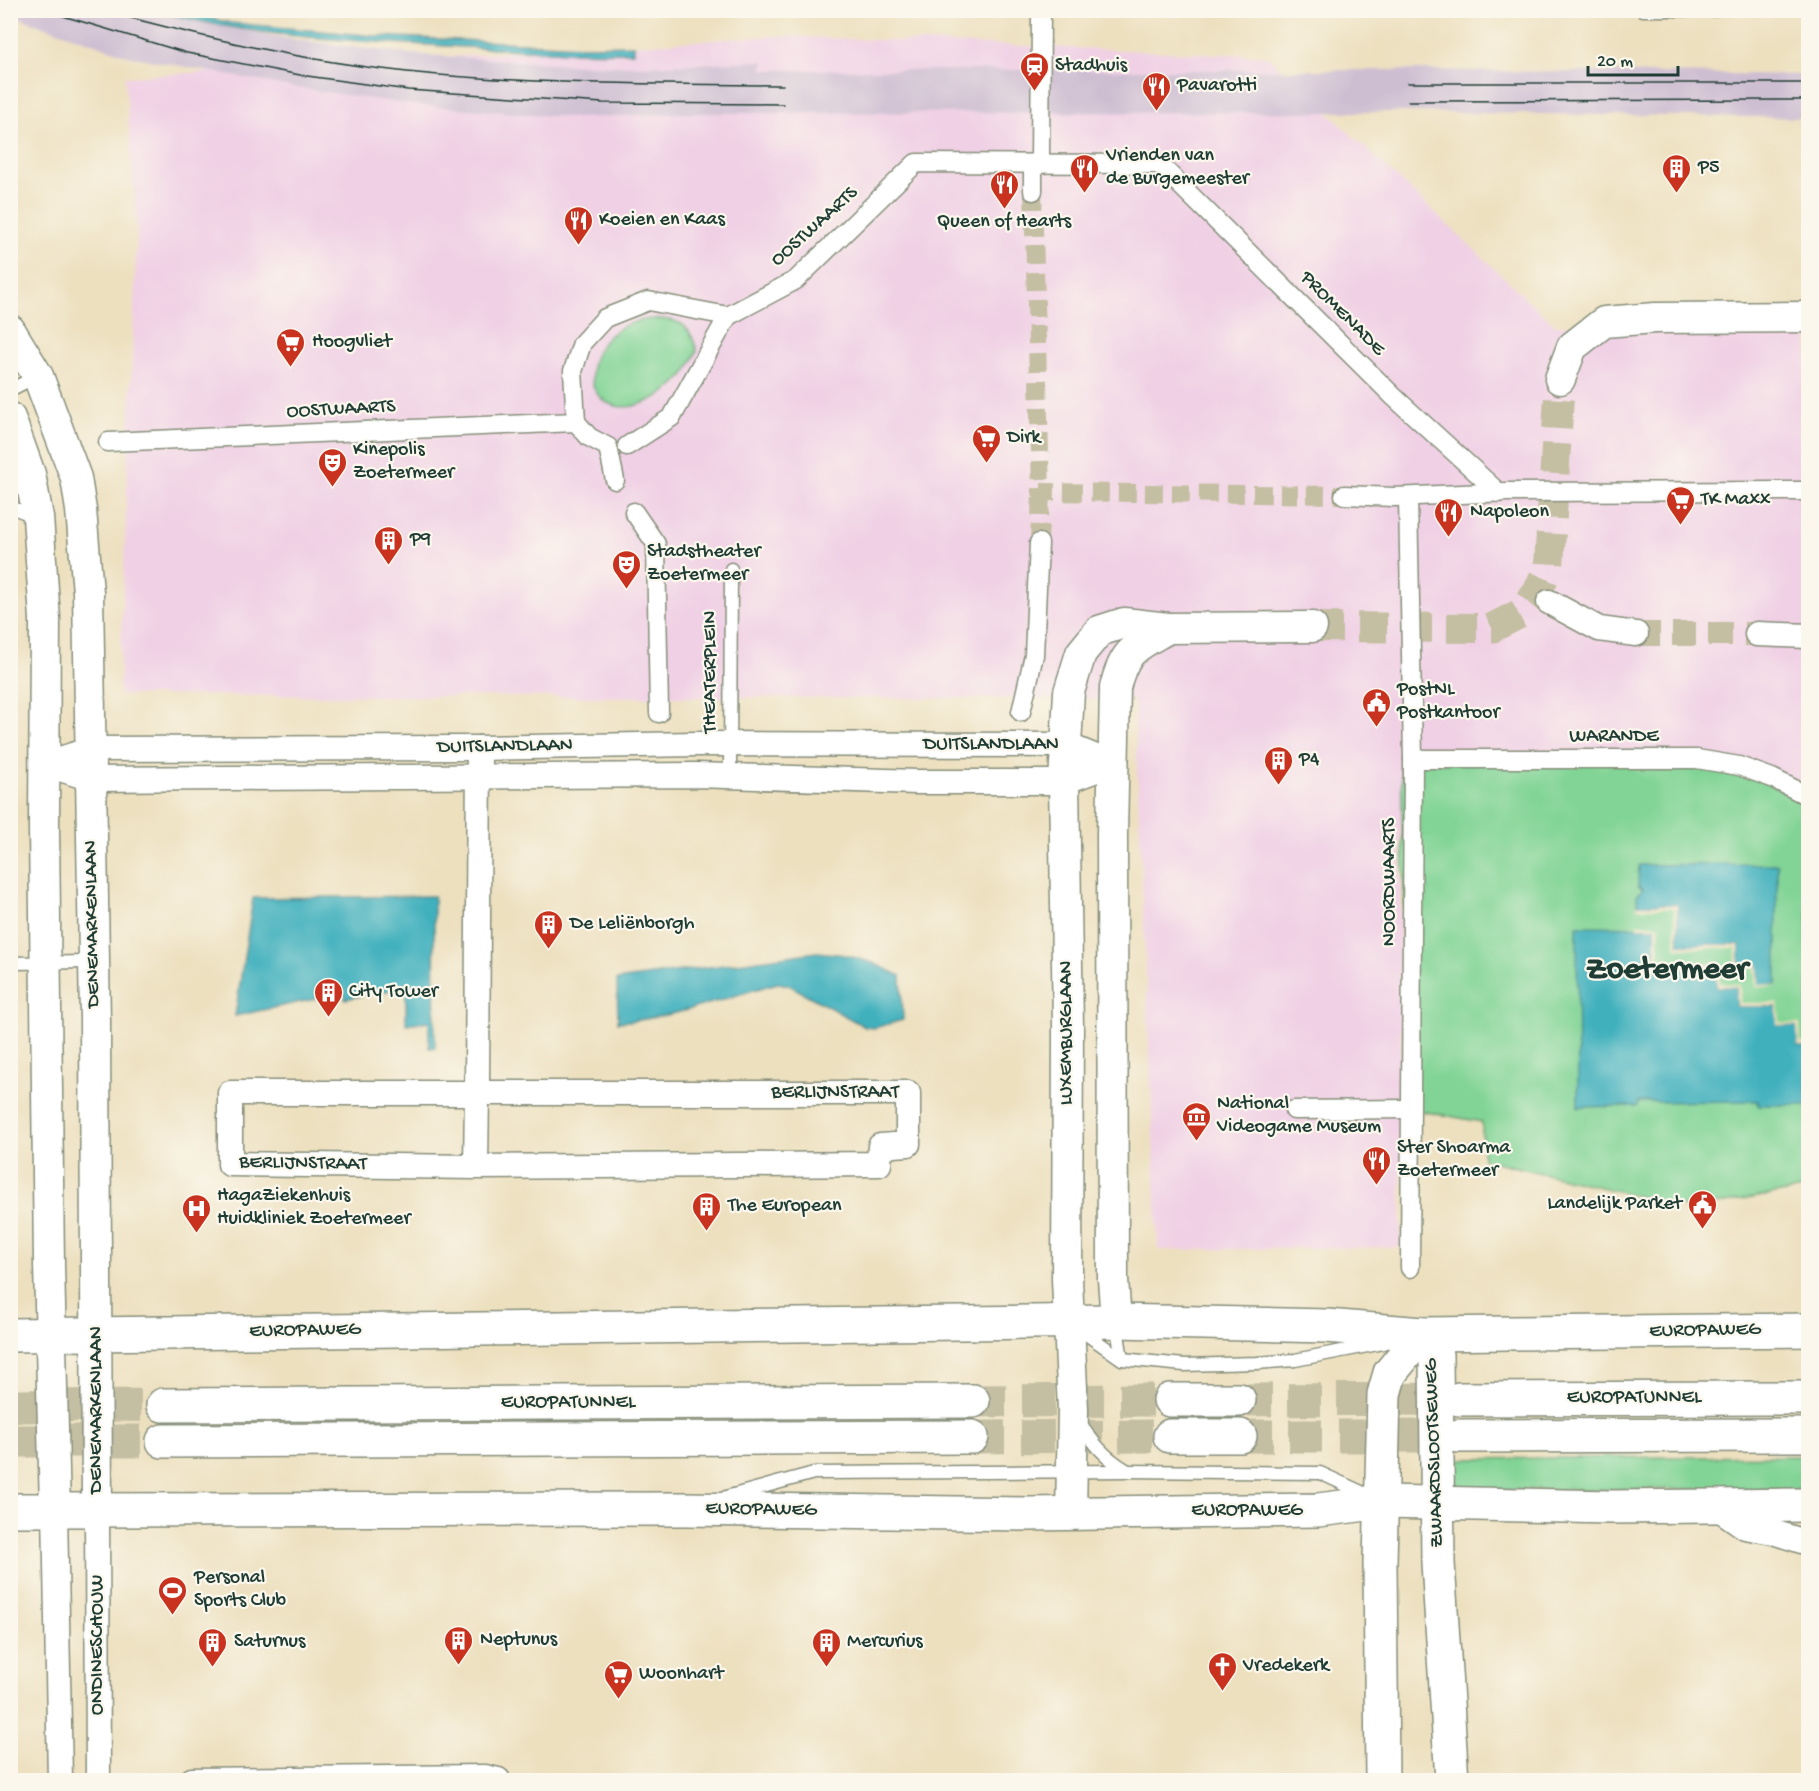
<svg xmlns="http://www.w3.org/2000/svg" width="1819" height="1791" viewBox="0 0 1819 1791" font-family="'Gochi Hand',sans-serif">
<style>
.built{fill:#f0d0e5}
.industrial{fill:#cebed2}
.green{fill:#82d496;stroke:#508865;stroke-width:1.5}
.water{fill:#41b0bd;stroke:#307678;stroke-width:1.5}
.pier{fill:#ede0bf}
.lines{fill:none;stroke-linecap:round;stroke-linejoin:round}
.pedestrian-tunnel{stroke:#c4bfa3;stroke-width:18;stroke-dasharray:18 9;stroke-linecap:butt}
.minor-tunnel{stroke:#c4bfa3;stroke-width:24;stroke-dasharray:24 12;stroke-linecap:butt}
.tertiary-tunnel{stroke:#c4bfa3;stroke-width:30;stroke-dasharray:30 15;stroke-linecap:butt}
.primary-tunnel{stroke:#c4bfa3;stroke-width:33;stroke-dasharray:33 16;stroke-linecap:butt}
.service-casing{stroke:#868e7a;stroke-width:15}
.pedestrian-casing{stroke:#868e7a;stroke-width:21}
.minor-casing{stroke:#868e7a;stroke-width:27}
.tertiary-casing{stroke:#868e7a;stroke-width:33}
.primary-casing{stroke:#868e7a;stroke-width:36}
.service{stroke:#fff;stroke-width:12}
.pedestrian{stroke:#fff;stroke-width:18}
.minor{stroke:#fff;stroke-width:24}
.tertiary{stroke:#fff;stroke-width:30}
.primary{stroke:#fff;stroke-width:33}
.tram{stroke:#1f3d34;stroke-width:1.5}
.labels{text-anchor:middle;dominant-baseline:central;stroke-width:4.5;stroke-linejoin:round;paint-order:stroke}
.poi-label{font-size:20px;fill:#1f3d34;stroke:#fbf7ec;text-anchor:start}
.street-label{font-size:20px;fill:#1f3d34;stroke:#fbf7ec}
.town-label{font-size:32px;font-weight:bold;fill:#1f3d34;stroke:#fbf7ec}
</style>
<rect width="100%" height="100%" fill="#fbf7ec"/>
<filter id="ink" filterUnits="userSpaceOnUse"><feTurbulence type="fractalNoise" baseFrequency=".0167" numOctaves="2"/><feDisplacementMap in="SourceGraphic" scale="12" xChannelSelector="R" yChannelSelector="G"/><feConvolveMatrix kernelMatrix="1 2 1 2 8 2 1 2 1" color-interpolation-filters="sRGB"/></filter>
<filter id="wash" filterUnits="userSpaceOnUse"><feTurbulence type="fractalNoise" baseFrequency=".008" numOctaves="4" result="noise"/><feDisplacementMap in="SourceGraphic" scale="24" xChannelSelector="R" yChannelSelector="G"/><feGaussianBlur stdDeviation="1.35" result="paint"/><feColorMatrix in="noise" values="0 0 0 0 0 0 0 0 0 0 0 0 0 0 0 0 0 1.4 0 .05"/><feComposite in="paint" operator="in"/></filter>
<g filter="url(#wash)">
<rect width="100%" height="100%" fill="#ede0bf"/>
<path class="built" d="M775,36L1267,56L1555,325L1808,331V807L1731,760L1401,764V1247L1158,1250L1134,699L119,695L137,229L125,77Z"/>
<path class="industrial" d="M11,10L158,11L196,21L297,40L411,54L578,65L644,66L764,61L763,70H1412L1808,75V118L1411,112L685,113L576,118L407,104L291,87L181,66L129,56L11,15Z"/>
<g class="green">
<path d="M649,319C679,318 689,322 697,351C693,358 690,366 686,372C669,396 618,425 596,392C593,388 592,379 592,374C590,352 610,330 631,323C637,321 644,320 649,319Z"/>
<path d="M1731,760L1808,807V1188L1692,1209L1483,1159L1482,1122L1410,1109L1401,763Z"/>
<path d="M1808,1456V1489L1455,1490L1456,1459Z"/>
</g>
<g class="water">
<path d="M158,11H180L231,23L376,36L582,46L633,45V52C571,54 509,49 446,46C350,41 250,37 158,11Z"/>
<path d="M1777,864V985H1759L1758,965L1739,966V945H1678L1677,905H1637V895L1643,889L1638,886L1639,865Z"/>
<path d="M434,896L435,1048H429V1021L406,1024V987L345,999L344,993L235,1016L253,898Z"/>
<path d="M1577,926L1656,927V967H1717V986L1737,987V1006H1777L1778,1025L1798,1026V1046H1808V1105H1759L1758,1101L1639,1102L1638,1106L1578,1107Z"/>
<path d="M817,952L846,955L873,963L901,976L903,1020L874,1028L865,1027L789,985L778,983C722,998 677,1018 618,1022L617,980Z"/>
</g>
<g class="pier">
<path d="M1637,905H1677L1678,945H1739V966L1758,965L1759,984L1780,986L1757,987L1755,968L1736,967V948H1676L1674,908H1637Z"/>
<path d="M1637,924L1659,925V964H1718L1720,983L1740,985V1003H1778L1780,1023L1800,1024L1801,1043H1808V1046H1798L1797,1026L1777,1025V1006H1737V987L1717,986L1716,967H1656V927H1637Z"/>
</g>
</g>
<g filter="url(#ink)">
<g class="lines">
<g class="pedestrian-tunnel">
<path d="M1033,191L1041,492L1344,495"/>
<path d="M1039,543L1041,492"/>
</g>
<path class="minor-tunnel" d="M1636,634H1757"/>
<path class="tertiary-tunnel" d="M1312,627L1492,628L1519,614L1537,593L1549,566L1560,379"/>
<g class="primary-tunnel">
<path d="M1239,1400L1459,1399"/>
<path d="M973,1401L1170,1400"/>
<path d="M10,1406L163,1405"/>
<path d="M1240,1436H1459"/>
<path d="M972,1437L1170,1436"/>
<path d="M10,1441H163"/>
</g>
<defs>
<g id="service">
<path d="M1643,10H1714"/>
<path d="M10,390L37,376"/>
<path d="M10,507L35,516"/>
<path d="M730,775L731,569"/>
<path d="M10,963L93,962"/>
<path d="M1116,1322L1122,1359"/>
<path d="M1079,1329L1122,1359L1184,1365L1257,1363L1295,1360L1383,1343"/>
<path d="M1079,1421C1094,1444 1103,1456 1126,1470"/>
<path d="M726,1497L814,1473L1127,1471L1320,1473L1370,1496"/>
</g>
<g id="pedestrian">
<path d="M1033,163V191"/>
<path d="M1040,164L1041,12"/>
<path d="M576,422L589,437L608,447L615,480"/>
<path d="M108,442L576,422L573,371L582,343L605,318L648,301L728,316L796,280L916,163L1159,164L1394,397L1499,493"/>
<path d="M627,446L672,417L728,316"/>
<path d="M1344,495L1394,497L1507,492L1808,491"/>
<path d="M1408,497L1413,759L1410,1268"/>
<path d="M634,512L656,544L659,713"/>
<path d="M1021,712L1034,655L1039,543"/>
<path d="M1413,759H1697L1739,766L1772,778L1808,796"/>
<path d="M1294,1110L1410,1109"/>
</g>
<g id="minor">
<path d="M1549,602L1599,629L1636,634"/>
<path d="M1757,634L1808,636"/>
<path d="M45,764L91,749L479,748L696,744L1067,745L1113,764"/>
<path d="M45,764L91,779L696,775L917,782H1064L1113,764"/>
<path d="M476,1167L477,1093H908V1144L880,1146L879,1164L476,1167L230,1164V1093H477L479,748"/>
<path d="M1715,1506L1745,1527L1773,1532L1808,1543"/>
<path d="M55,1510L60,1780"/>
<path d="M97,1510L98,1780"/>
<path d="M192,1780L485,1777L498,1780"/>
</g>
<g id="tertiary">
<path d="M10,330L38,376L76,478L81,510L88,592L95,1021L97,1510"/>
<path d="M1560,379L1572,347L1604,322L1655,318L1808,317"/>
<path d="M10,418L30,474L38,517L45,619L44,829L49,1264L55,1510"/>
<path d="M1116,1321L1113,1279L1112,835L1115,688C1124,649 1136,647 1168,628"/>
<path d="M1071,1513L1073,1410L1067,1279L1068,1026L1064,782L1069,692L1081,653L1099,631L1124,623L1168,628L1312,627"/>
</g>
<g id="primary">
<path d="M1422,1334L1436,1354L1438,1563L1452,1780"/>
<path d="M10,1335L1116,1321L1327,1326L1422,1334L1808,1330"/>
<path d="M1459,1399L1808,1398"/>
<path d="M1170,1400H1239"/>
<path d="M163,1405L973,1401"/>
<path d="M1170,1436H1240"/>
<path d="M1459,1436L1808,1435"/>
<path d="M163,1441L972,1437"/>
<path d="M10,1510L685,1509L1028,1514L1318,1510L1383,1502L1611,1507L1808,1505"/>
<path d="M1382,1780L1380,1563L1384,1394L1390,1373L1422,1334"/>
</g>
</defs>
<use href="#service" class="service-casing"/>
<use href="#pedestrian" class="pedestrian-casing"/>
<use href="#minor" class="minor-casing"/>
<use href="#tertiary" class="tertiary-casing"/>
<use href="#primary" class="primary-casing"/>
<use href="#service" class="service"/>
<use href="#pedestrian" class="pedestrian"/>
<use href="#minor" class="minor"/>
<use href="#tertiary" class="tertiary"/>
<use href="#primary" class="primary"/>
<g class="tram">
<path d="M43,10L187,53L300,75L408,90L603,103L783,104"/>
<path d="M101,10C201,37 303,61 407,72C532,85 657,84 783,85"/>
<path d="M1408,83H1808"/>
<path d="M1408,101L1808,100"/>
</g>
</g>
</g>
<defs>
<symbol id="station-pin" viewBox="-11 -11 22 30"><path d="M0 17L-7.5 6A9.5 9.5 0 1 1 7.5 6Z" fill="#c8321e" stroke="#fbf7ec"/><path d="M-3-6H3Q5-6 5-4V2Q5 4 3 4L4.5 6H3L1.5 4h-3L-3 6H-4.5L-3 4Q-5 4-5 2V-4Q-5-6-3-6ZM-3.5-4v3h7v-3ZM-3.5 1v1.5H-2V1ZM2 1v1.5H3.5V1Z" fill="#fff"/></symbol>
<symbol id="restaurant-pin" viewBox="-11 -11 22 30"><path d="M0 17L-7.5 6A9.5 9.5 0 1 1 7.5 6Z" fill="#c8321e" stroke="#fbf7ec"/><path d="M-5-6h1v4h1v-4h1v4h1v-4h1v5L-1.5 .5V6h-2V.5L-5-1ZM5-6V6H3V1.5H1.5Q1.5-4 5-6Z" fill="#fff"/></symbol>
<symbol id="building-pin" viewBox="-11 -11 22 30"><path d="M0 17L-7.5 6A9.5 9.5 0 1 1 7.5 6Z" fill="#c8321e" stroke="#fbf7ec"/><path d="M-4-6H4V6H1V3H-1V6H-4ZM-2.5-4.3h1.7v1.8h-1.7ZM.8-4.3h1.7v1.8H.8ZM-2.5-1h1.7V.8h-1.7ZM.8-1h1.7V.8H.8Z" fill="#fff"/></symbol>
<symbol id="supermarket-pin" viewBox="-11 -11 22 30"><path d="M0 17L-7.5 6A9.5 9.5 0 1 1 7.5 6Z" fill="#c8321e" stroke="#fbf7ec"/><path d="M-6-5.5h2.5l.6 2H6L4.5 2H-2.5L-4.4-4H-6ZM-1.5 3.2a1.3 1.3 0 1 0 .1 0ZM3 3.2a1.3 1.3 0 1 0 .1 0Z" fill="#fff"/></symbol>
<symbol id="theatre-pin" viewBox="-11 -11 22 30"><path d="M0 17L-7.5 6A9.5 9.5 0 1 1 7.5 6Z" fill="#c8321e" stroke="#fbf7ec"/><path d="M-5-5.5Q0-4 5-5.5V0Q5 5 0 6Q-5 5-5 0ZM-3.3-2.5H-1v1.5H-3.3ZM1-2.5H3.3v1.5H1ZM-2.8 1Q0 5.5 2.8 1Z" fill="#fff"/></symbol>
<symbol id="civic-pin" viewBox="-11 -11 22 30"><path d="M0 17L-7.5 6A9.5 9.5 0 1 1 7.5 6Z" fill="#c8321e" stroke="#fbf7ec"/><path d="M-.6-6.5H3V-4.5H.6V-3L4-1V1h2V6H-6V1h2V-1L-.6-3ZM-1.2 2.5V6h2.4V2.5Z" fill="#fff"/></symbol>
<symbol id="museum-pin" viewBox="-11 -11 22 30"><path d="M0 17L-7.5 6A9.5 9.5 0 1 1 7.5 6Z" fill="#c8321e" stroke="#fbf7ec"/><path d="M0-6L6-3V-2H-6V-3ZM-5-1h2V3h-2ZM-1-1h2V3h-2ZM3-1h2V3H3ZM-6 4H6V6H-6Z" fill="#fff"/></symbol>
<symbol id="hospital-pin" viewBox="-11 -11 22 30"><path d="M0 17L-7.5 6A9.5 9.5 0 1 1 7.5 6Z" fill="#c8321e" stroke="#fbf7ec"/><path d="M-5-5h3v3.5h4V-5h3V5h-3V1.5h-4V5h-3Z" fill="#fff"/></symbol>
<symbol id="stadium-pin" viewBox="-11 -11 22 30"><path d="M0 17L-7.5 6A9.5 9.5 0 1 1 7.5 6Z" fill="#c8321e" stroke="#fbf7ec"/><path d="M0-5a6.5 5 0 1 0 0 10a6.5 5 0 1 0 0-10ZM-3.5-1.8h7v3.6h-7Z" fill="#fff"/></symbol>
<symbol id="church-pin" viewBox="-11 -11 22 30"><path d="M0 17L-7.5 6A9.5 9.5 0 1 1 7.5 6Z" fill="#c8321e" stroke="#fbf7ec"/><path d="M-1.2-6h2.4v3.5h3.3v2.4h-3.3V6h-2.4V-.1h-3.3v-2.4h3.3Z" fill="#fff"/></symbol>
</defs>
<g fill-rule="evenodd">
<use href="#station-pin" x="1018" y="50" width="33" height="45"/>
<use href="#restaurant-pin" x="1140" y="70" width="33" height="45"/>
<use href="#restaurant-pin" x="1068" y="152" width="33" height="45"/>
<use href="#building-pin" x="1660" y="152" width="33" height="45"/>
<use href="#restaurant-pin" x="988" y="168" width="33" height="45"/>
<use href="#restaurant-pin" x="562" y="204" width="33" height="45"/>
<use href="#supermarket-pin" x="274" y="326" width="33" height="45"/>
<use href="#supermarket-pin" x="970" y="422" width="33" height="45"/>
<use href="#theatre-pin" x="316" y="446" width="33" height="45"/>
<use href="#supermarket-pin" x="1664" y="484" width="33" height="45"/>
<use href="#restaurant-pin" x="1432" y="496" width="33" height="45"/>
<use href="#building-pin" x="372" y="524" width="33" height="45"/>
<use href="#theatre-pin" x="610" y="548" width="33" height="45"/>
<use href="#civic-pin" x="1360" y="686" width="33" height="45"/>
<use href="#building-pin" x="1262" y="744" width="33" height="45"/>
<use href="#building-pin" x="532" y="908" width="33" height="45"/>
<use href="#building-pin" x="312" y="976" width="33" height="45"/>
<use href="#museum-pin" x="1180" y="1100" width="33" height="45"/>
<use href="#restaurant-pin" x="1360" y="1144" width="33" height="45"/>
<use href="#civic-pin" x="1686" y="1188" width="33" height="45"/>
<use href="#building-pin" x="690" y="1190" width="33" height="45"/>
<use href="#hospital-pin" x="180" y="1192" width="33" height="45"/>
<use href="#stadium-pin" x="156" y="1574" width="33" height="45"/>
<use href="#building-pin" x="442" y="1624" width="33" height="45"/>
<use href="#building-pin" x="196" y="1626" width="33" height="45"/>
<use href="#building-pin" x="810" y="1626" width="33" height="45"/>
<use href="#church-pin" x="1206" y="1650" width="33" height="45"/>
<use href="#supermarket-pin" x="602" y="1658" width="33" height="45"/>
</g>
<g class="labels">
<g class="poi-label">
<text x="1055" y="66">Stadhuis</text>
<text x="1177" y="86">Pavarotti</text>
<text x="1106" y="156">Vrienden van<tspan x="1106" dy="23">de Burgemeester</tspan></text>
<text x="1698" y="168">P5</text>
<text x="599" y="220">Koeien en Kaas</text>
<text x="1004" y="222" text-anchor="middle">Queen of Hearts</text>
<text x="312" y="342">Hoogvliet</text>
<text x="1007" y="438">Dirk</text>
<text x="353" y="450">Kinepolis<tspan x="353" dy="23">Zoetermeer</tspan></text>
<text x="1701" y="500">TK Maxx</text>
<text x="1470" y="512">Napoleon</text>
<text x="410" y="540">P9</text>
<text x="647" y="552">Stadstheater<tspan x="647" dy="23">Zoetermeer</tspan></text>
<text x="1397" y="690">PostNL<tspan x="1397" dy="23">Postkantoor</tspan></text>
<text x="1299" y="760">P4</text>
<text x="570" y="924">De Leliënborgh</text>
<text x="349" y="992">City Tower</text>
<text x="1217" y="1104">National<tspan x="1217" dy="23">Videogame Museum</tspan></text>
<text x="1397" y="1148">Ster Shoarma<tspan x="1397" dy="23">Zoetermeer</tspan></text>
<text x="217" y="1196">HagaZiekenhuis<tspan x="217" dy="23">Huidkliniek Zoetermeer</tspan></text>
<text x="1682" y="1204" text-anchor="end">Landelijk Parket</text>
<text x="728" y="1206">The European</text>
<text x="194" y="1578">Personal<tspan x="194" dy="23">Sports Club</tspan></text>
<text x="480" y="1640">Neptunus</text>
<text x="234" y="1642">Saturnus</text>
<text x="847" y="1642">Mercurius</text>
<text x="1243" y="1666">Vredekerk</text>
<text x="639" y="1674">Woonhart</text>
</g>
<g class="street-label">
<text transform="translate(815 227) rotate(-42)">OOSTWAARTS</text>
<text transform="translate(1342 314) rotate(45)">PROMENADE</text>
<text transform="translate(341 410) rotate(-3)">OOSTWAARTS</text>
<text transform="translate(711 672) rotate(-90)">THEATERPLEIN</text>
<text x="1614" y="737">WARANDE</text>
<text x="991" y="745">DUITSLANDLAAN</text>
<text transform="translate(505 747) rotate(-1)">DUITSLANDLAAN</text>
<text transform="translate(1390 882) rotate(-90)">NOORDWAARTS</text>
<text transform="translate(93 924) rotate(-91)">DENEMARKENLAAN</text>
<text transform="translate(1067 1033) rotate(-90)">LUXEMBURGLAAN</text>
<text x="835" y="1093">BERLIJNSTRAAT</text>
<text transform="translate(303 1164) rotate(1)">BERLIJNSTRAAT</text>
<text transform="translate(305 1331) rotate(-1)">EUROPAWEG</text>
<text transform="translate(1705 1331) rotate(-1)">EUROPAWEG</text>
<text x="1634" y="1398">EUROPATUNNEL</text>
<text x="568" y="1403">EUROPATUNNEL</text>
<text transform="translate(97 1410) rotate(-90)">DENEMARKENLAAN</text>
<text transform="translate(1435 1453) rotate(-92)">ZWAARDSLOOTSEWEG</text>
<text transform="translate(761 1510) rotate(1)">EUROPAWEG</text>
<text x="1247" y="1511">EUROPAWEG</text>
<text transform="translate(98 1645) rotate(-90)">ONDINESCHOUW</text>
</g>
<g class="town-label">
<text x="1667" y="971">Zoetermeer</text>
</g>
</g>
<rect width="1819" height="1791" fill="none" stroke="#fbf7ec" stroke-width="36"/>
<path d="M1588 66v9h90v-9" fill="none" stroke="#1f3d34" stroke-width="3"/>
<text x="1597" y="66" font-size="18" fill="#1f3d34" stroke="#fbf7ec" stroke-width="4.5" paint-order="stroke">20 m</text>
</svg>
